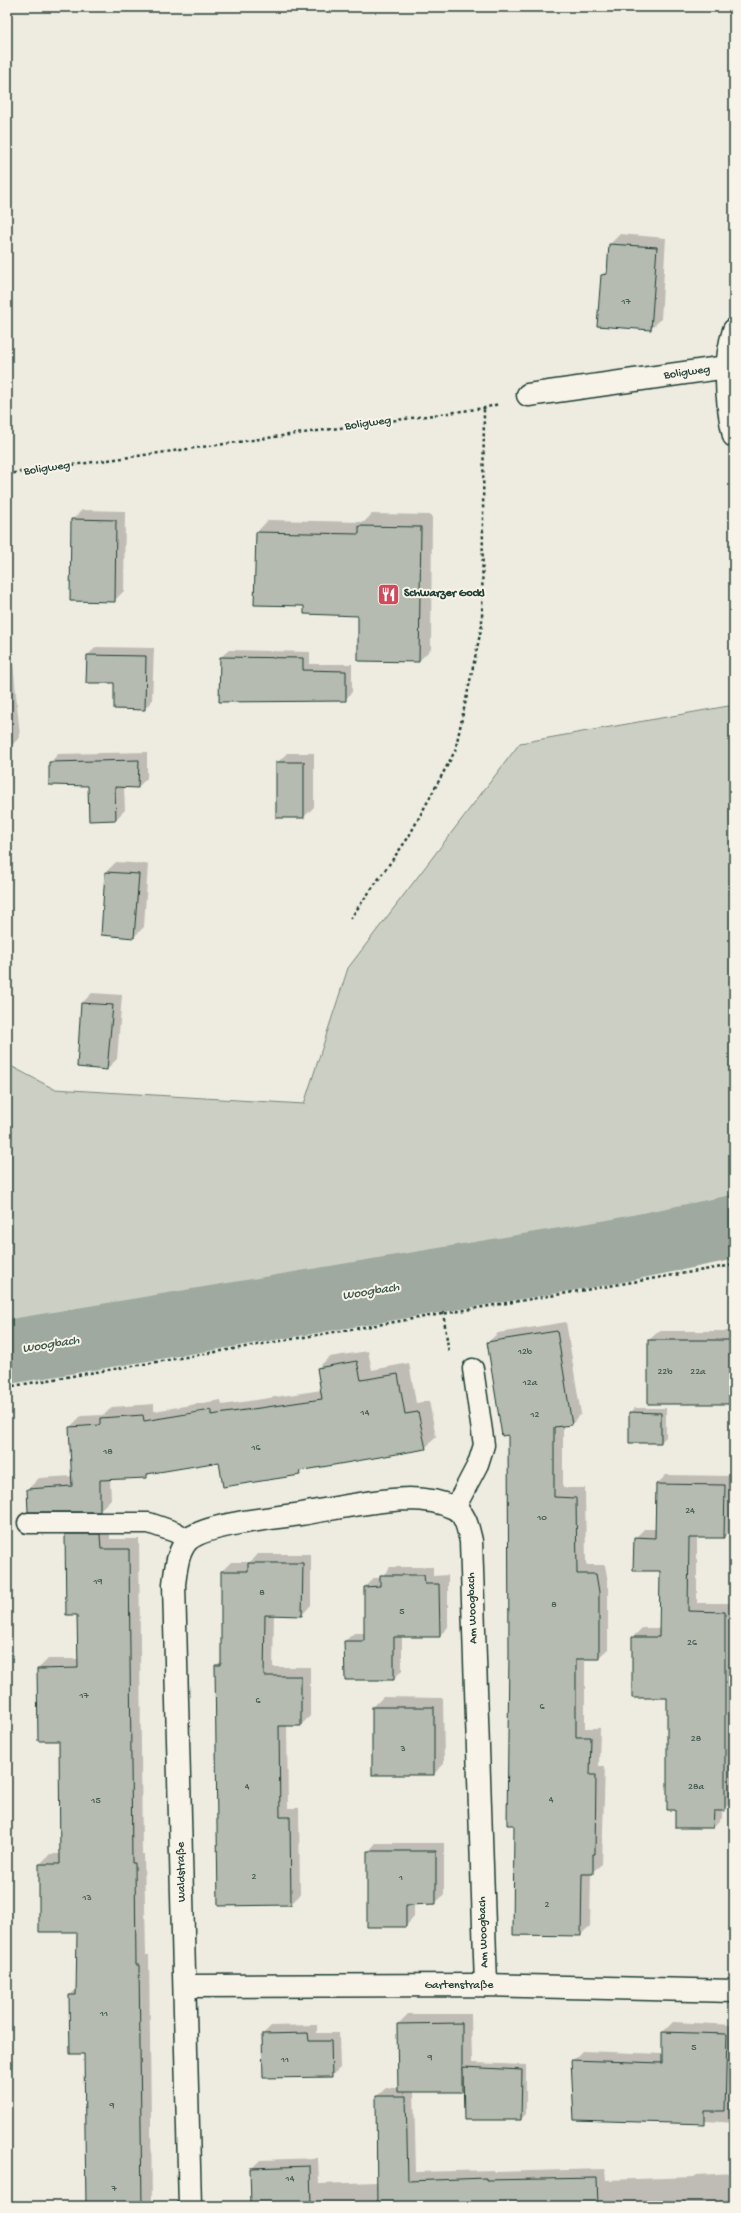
<svg xmlns="http://www.w3.org/2000/svg" width="741" height="2213" viewBox="0 0 741 2213" font-family="'Gochi Hand',sans-serif">
<style>
.green{fill:#cccfc4;stroke:#76867c}
.shadow{fill:#0003}
.lines{fill:none;stroke-linecap:round;stroke-linejoin:round}
.river{stroke:#9fa99f;stroke-width:64}
.building{fill:#b5bbb0;stroke:#1f3d34}
.lane-casing{stroke:#1f3d34;stroke-width:23}
.street-casing{stroke:#1f3d34;stroke-width:25}
.path{stroke:#1f3d34;stroke-width:2.5;stroke-dasharray:3 3;stroke-linecap:butt}
.lane{stroke:#f7f3e8;stroke-width:20}
.street{stroke:#f7f3e8;stroke-width:22}
.labels{text-anchor:middle;dominant-baseline:central;stroke-width:4;stroke-linejoin:round;paint-order:stroke}
.number-label{font-size:10px;fill:#445c53}
.street-label{font-size:12px;fill:#1f3d34;stroke:#f7f3e8}
.poi-label{font-size:12px;font-weight:bold;fill:#1f3d34;stroke:#f7f3e8;text-anchor:start}
.water-label{font-size:13px;font-style:italic;fill:#3f584f;stroke:#f7f3e8}
</style>
<rect width="100%" height="100%" fill="#eeece1"/>
<filter id="ink" filterUnits="userSpaceOnUse"><feTurbulence type="fractalNoise" baseFrequency=".025" numOctaves="2"/><feDisplacementMap in="SourceGraphic" scale="8" xChannelSelector="R" yChannelSelector="G"/><feConvolveMatrix kernelMatrix="1 2 1 2 8 2 1 2 1" color-interpolation-filters="sRGB"/></filter>
<g filter="url(#ink)">
<path class="green" d="M734,705V1249L430,1305L7,1374V1064L54,1089L304,1104L348,968L520,743Z"/>
<g class="shadow">
<path d="M620,234L666,238L661,319L651,329L602,275L608,269L610,244Z"/>
<path d="M82,510L125,511L124,591L114,601L72,520Z"/>
<path d="M372,514L432,515L431,649L419,661L359,615L305,605L257,532L268,520L364,522Z"/>
<path d="M96,647L154,648L152,701L144,709L88,655Z"/>
<path d="M229,650L310,652V664H352V692L345,700L221,657Z"/>
<path d="M7,651H12L20,737L10,747H7Z"/>
<path d="M147,752V778L138,787H124L125,810L116,819L89,785L50,763L58,754Z"/>
<path d="M287,753H314V807L304,817L277,763Z"/>
<path d="M116,862L148,864L144,927L134,937L106,872Z"/>
<path d="M92,993L122,995L117,1059L107,1069L78,1066L82,1003Z"/>
<path d="M566,1322L581,1414L572,1424L563,1425V1488H585L586,1565H605L608,1582V1649L598,1658H585V1728H600L599,1766H605L602,1864L591,1873L590,1926L580,1935L515,1824L510,1538H508L509,1434L488,1342L498,1333Z"/>
<path d="M659,1331H734V1403L649,1340Z"/>
<path d="M368,1351L372,1370L409,1363L416,1403L429,1401L436,1437L425,1448L303,1470L299,1474L220,1461L151,1472L146,1477L110,1479L111,1499L100,1510L28,1489L39,1478L73,1476L70,1427L81,1416L104,1415L112,1407L154,1404V1411L221,1400L222,1405L322,1390L318,1368L329,1357Z"/>
<path d="M635,1408H666V1437L661,1442L630,1413Z"/>
<path d="M666,1475L733,1476V1528L724,1537H697V1603H734V1801L722,1810V1818L713,1827L676,1810L668,1697L633,1637L642,1628H660L661,1570L635,1538L644,1529H656L657,1484Z"/>
<path d="M76,1525H110V1539H139L142,1854H144L146,1955H149L152,2206H87L85,2053L70,1995L78,1988V1931L40,1864L50,1854H61L60,1740H39L38,1669L48,1659H79L78,1614L66,1535Z"/>
<path d="M258,1554H311V1605L302,1615L274,1614L273,1667H310V1716L301,1725H287L288,1808H299L300,1895L291,1904L219,1905L216,1666L222,1660V1571L231,1562H250Z"/>
<path d="M390,1567H433V1576L448,1575V1627L439,1636H402V1670L394,1679L345,1641L354,1633H365V1587L373,1578H381Z"/>
<path d="M383,1697L443,1698L444,1764L434,1774L373,1707Z"/>
<path d="M376,1843H444V1895L435,1903L414,1904V1917L406,1926L368,1852Z"/>
<path d="M408,2014H471L472,2063L526,2065V2114L521,2119L464,2088L462,2091H414L416,2172L494,2170V2172L605,2169L606,2180L694,2177L697,2175L734,2173V2206H252L251,2169L260,2160L318,2158L319,2184L377,2182V2096L386,2088H398V2024Z"/>
<path d="M673,2022L734,2025V2123L706,2121L704,2123L572,2061L582,2051L663,2054V2032Z"/>
<path d="M317,2025V2033H339L340,2068L331,2076L263,2034L271,2026Z"/>
</g>
<g class="lines">
<path class="river" d="M7,1352L610,1252L734,1227"/>
</g>
<g class="building">
<path d="M609,244L657,247L651,330L597,326L601,275L607,274Z"/>
<path d="M71,519L116,520L115,602L70,601Z"/>
<path d="M359,526L421,527L419,662L358,661V616L304,614V606L254,605L256,532L359,534Z"/>
<path d="M87,655L146,656L145,710L114,709V683H86Z"/>
<path d="M220,657L303,658V670L346,671V701L219,702Z"/>
<path d="M139,760L138,788L115,787L116,820L89,821L88,786L49,785V762Z"/>
<rect x="276" y="762" width="28" height="56"/>
<path d="M105,872L139,874L134,938L101,935Z"/>
<path d="M81,1003L113,1005L107,1070L77,1067Z"/>
<path d="M557,1331L572,1425L554,1427V1497L576,1498L577,1574H596L599,1592V1659H576V1737H591L590,1775H596L595,1854H593V1874H582L581,1936L513,1935L514,1825H507L509,1653L508,1435L502,1436L487,1342Z"/>
<rect x="648" y="1340" width="86" height="64"/>
<path d="M357,1361L361,1380L398,1374L405,1414L418,1412L426,1449L299,1471L300,1475L223,1487L219,1462L147,1474V1478L100,1480V1512H28L27,1489L72,1486L69,1427L100,1425V1418L143,1415L144,1421L211,1410V1415L322,1399L317,1368Z"/>
<path d="M629,1412L661,1413V1443H629Z"/>
<path d="M656,1484L725,1485L724,1538H689L688,1611L725,1612V1811H714L713,1828H675V1810H667V1698H632V1637H659L660,1571H633L634,1537L655,1538Z"/>
<path d="M65,1534H100L101,1549H129L132,1863H135L136,1965H139L142,2206H86L84,2054H70L69,1995H76L77,1932H39V1864H60L59,1741H38L37,1669L78,1668L77,1615H66Z"/>
<path d="M248,1563H303L302,1616L265,1615L264,1676H301V1726H279L280,1817H290L291,1905L218,1906L215,1665H221V1571H248Z"/>
<path d="M380,1575H424L425,1584H439L440,1637H394V1680H345L344,1641H364V1587L380,1586Z"/>
<rect x="372" y="1707" width="62" height="68"/>
<path d="M367,1851H436V1904L406,1905V1927H367Z"/>
<path d="M462,2023V2092H398L397,2024Z"/>
<path d="M662,2032L727,2034L725,2111H705V2124L574,2120L571,2060L662,2063Z"/>
<path d="M308,2033L309,2041H331L332,2077L263,2078L262,2034Z"/>
<path d="M463,2067L522,2070L521,2120H464Z"/>
<path d="M376,2096H406L408,2181L486,2178V2180L597,2178L598,2206H377Z"/>
<path d="M310,2166L311,2206H251L250,2168Z"/>
</g>
<g class="lines">
<defs>
<g id="lane">
<path d="M455,1508L478,1464L484,1445L473,1369"/>
<path d="M28,1523H149L175,1532L188,1540"/>
</g>
<g id="street">
<path d="M734,330C723,365 726,401 734,436"/>
<path d="M528,395L727,367"/>
<path d="M185,1986L486,1985L734,1991"/>
<path d="M190,2206L174,1584C176,1570 177,1550 189,1539C208,1524 275,1518 301,1514C337,1508 373,1500 409,1499C424,1499 440,1501 454,1508C466,1514 468,1529 471,1541L486,1985"/>
</g>
</defs>
<use href="#lane" class="lane-casing"/>
<use href="#street" class="street-casing"/>
<g class="path">
<path d="M7,474L484,408L499,404"/>
<path d="M350,919L408,838L455,751L482,625L484,408"/>
<path d="M443,1312L449,1353"/>
<path d="M7,1387L734,1265"/>
</g>
<use href="#lane" class="lane"/>
<use href="#street" class="street"/>
</g>
</g>
<defs>
<symbol id="restaurant-square" viewBox="-11 -11 22 22"><rect x="-9" y="-9" width="18" height="18" rx="4" fill="#d1495b" stroke="#f7f3e8"/><path d="M-5-6h1v4h1v-4h1v4h1v-4h1v5L-1.5 .5V6h-2V.5L-5-1ZM5-6V6H3V1.5H1.5Q1.5-4 5-6Z" fill="#fff"/></symbol>
</defs>
<g fill-rule="evenodd">
<use href="#restaurant-square" x="376" y="582" width="25" height="25"/>
</g>
<g class="labels">
<g class="number-label">
<text x="626" y="302">17</text>
<text x="525" y="1352">12b</text>
<text x="665" y="1372">22b</text>
<text x="698" y="1372">22a</text>
<text x="530" y="1383">12a</text>
<text x="365" y="1413">14</text>
<text x="535" y="1415">12</text>
<text x="256" y="1448">16</text>
<text x="108" y="1452">18</text>
<text x="690" y="1511">24</text>
<text x="542" y="1518">10</text>
<text x="98" y="1582">19</text>
<text x="262" y="1593">8</text>
<text x="554" y="1605">8</text>
<text x="402" y="1612">5</text>
<text x="692" y="1643">26</text>
<text x="84" y="1696">17</text>
<text x="258" y="1701">6</text>
<text x="542" y="1707">6</text>
<text x="696" y="1739">28</text>
<text x="403" y="1749">3</text>
<text x="247" y="1787">4</text>
<text x="696" y="1787">28a</text>
<text x="551" y="1800">4</text>
<text x="96" y="1801">15</text>
<text x="254" y="1877">2</text>
<text x="401" y="1878">1</text>
<text x="87" y="1898">13</text>
<text x="547" y="1905">2</text>
<text x="104" y="2014">11</text>
<text x="694" y="2048">5</text>
<text x="430" y="2058">9</text>
<text x="285" y="2060">11</text>
<text x="112" y="2106">9</text>
<text x="290" y="2179">14</text>
<text x="114" y="2189">7</text>
</g>
<g class="street-label">
<text transform="translate(687 373) rotate(-8)">Boligweg</text>
<text transform="translate(368 424) rotate(-8)">Boligweg</text>
<text transform="translate(47 469) rotate(-8)">Boligweg</text>
<text transform="translate(473 1608) rotate(-92)">Am Woogbach</text>
<text transform="translate(182 1872) rotate(-91)">Waldstraße</text>
<text transform="translate(484 1932) rotate(-92)">Am Woogbach</text>
<text x="459" y="1986">Gartenstraße</text>
</g>
<g class="poi-label">
<text x="404" y="594">Schwarzer Gockl</text>
</g>
<g class="water-label">
<text transform="translate(371 1292) rotate(-9)">Woogbach</text>
<text transform="translate(51 1345) rotate(-9)">Woogbach</text>
</g>
</g>
<rect width="741" height="2213" fill="none" stroke="#f7f3e8" stroke-width="24"/>
<rect x="12" y="12" width="717" height="2189" fill="none" stroke="#1f3d34" stroke-width="1.5" filter="url(#ink)"/>
</svg>
